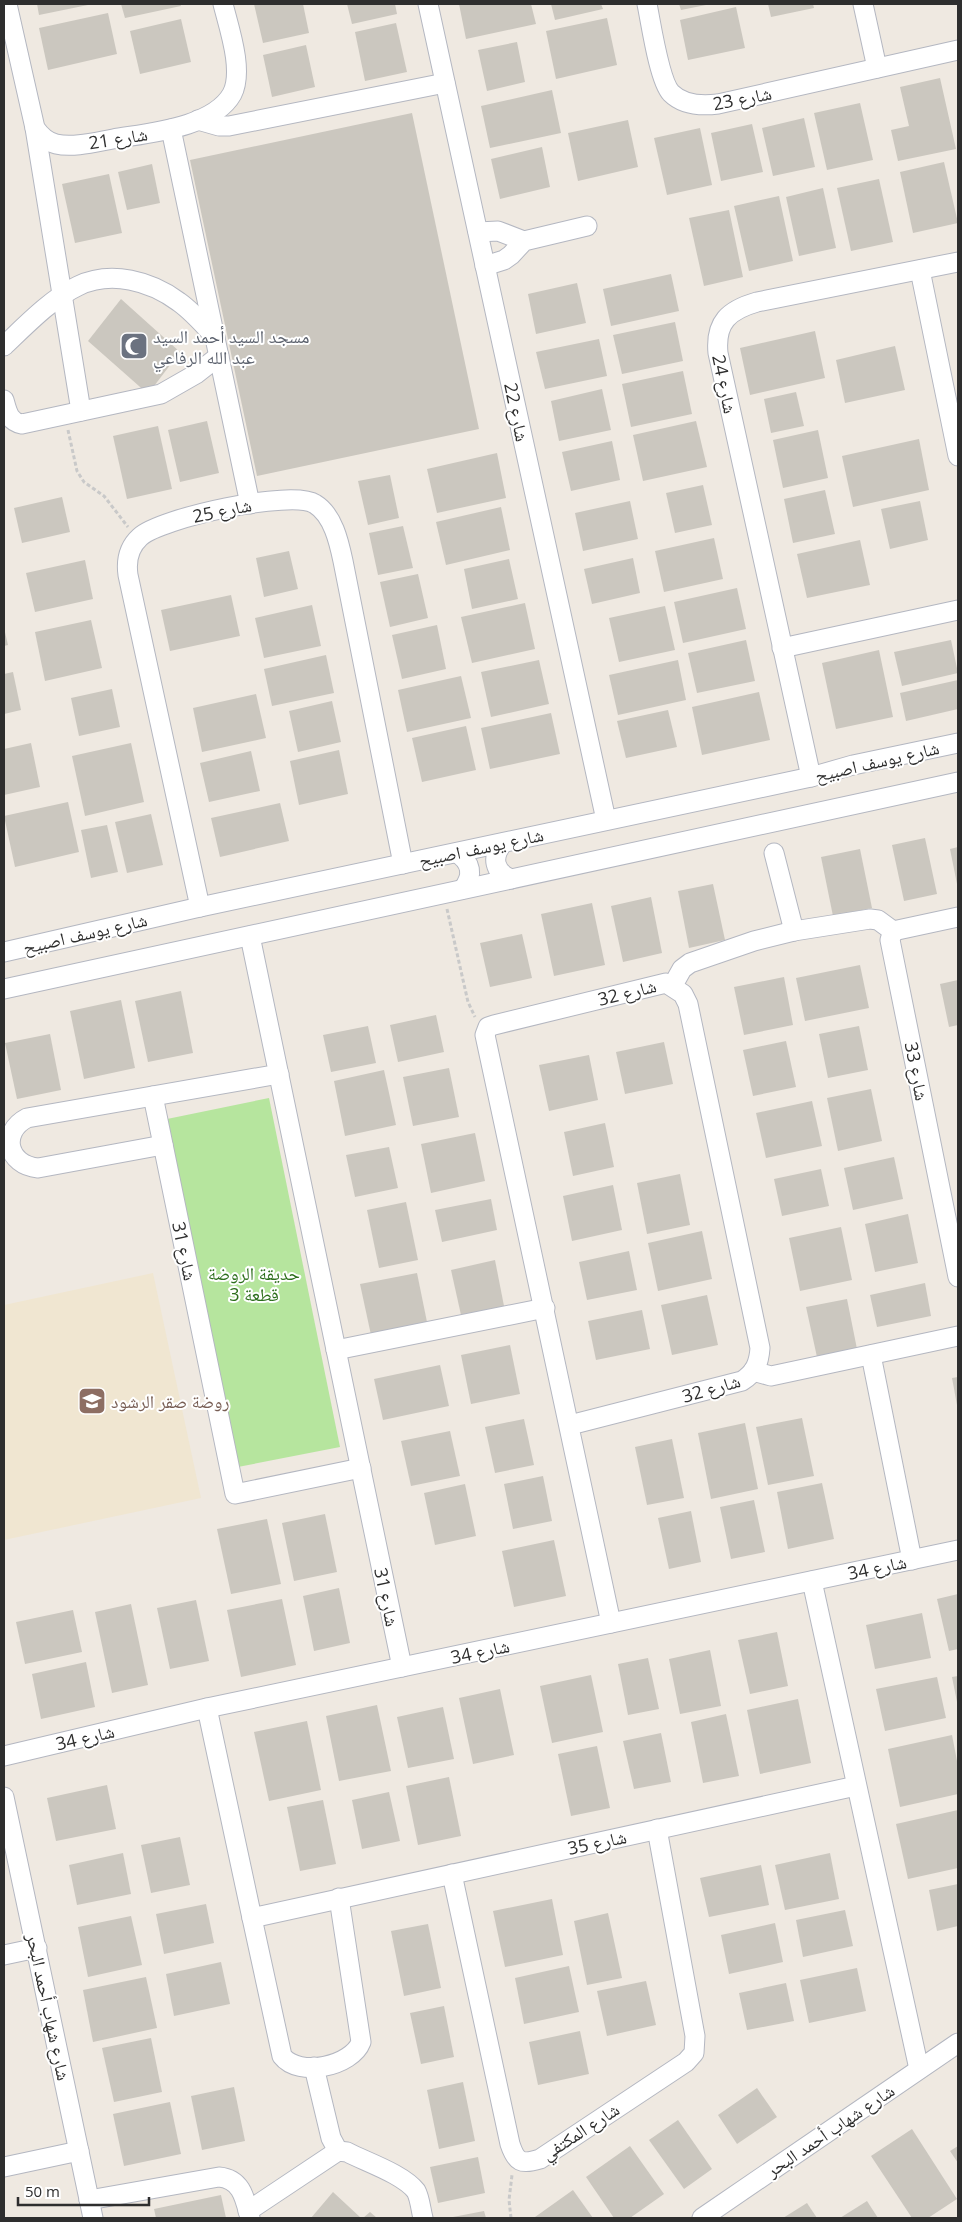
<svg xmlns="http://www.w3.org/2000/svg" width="962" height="2222" viewBox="0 0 962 2222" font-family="'Open Sans','Noto Naskh Arabic',sans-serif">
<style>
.education{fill:#f0e6d1}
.green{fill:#b6e59e}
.building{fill:#cbc7bf}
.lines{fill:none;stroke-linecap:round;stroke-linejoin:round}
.minor-casing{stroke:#b4b7c1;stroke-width:21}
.path{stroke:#c9c9c9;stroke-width:3;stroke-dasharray:4 2.5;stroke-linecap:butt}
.minor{stroke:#fff;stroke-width:19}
.labels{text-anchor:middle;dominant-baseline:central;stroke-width:4;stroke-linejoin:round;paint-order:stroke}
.street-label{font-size:18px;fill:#2e2e2e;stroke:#fff}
.worship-label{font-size:18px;fill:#5b616d;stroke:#fff;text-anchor:start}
.park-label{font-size:18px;fill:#2c6e1b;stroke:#fff}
.education-label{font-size:18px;fill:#785e54;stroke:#fff;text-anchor:start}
</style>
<rect width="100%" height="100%" fill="#efe9e1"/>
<path class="education" d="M153,1273L201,1498L4,1540V1305Z"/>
<path class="green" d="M269,1098L340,1447L238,1467L167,1119Z"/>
<g class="building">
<path d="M37,4H88V5L39,15Z"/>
<path d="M121,4H180L181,6L125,18Z"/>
<path d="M254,4H303L309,33L263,43Z"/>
<path d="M347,4H395L397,14L352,24Z"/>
<path d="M459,4H531L536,24L466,39Z"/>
<path d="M551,4H601L603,9L555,20Z"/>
<path d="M679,4H706V5L681,10Z"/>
<path d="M768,4H813L814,8L771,17Z"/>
<path d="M736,7L745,48L688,60L680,20Z"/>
<path d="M108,13L117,54L48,70L39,28Z"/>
<path d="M607,18L617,65L556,79L546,31Z"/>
<path d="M181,19L191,62L140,74L130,31Z"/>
<path d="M396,23L407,72L365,81L355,32Z"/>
<path d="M517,42L525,82L487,91L478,50Z"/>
<path d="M306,45L315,87L272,97L263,55Z"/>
<path d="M940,78L956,149L898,161L891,130L909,126L900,87Z"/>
<path d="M552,90L561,133L490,148L481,106Z"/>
<path d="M860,103L873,160L827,170L814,113Z"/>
<path d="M412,113L479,429L257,476L190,160Z"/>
<path d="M804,118L815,167L773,176L762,128Z"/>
<path d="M628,120L638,167L578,181L568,133Z"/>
<path d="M752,124L763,172L721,181L711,133Z"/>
<path d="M700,128L712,185L667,195L654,138Z"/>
<path d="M542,147L550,187L500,199L491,159Z"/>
<path d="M944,162L958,223L913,233L900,172Z"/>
<path d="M152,164L160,203L127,210L118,172Z"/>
<path d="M109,174L122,233L75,243L62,184Z"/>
<path d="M879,179L893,242L851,251L837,188Z"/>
<path d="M823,188L836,248L799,256L786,197Z"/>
<path d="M779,196L793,261L749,271L734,206Z"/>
<path d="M729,210L743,277L704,286L689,218Z"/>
<path d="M671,274L679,311L611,326L603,289Z"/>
<path d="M577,283L586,323L536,334L528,294Z"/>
<path d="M121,299L180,352L148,394L88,341Z"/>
<path d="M675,322L683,361L622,374L613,335Z"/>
<path d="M815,331L825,378L750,395L740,348Z"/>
<path d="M599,339L607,376L545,389L536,352Z"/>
<path d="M895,346L905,390L845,403L836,360Z"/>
<path d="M683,371L692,414L631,427L622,384Z"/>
<path d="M602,389L611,430L559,441L551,401Z"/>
<path d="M796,392L804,426L771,433L764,399Z"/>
<path d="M207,421L219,473L180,482L168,430Z"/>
<path d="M696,421L707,467L643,481L633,435Z"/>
<path d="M158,426L172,489L127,499L113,436Z"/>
<path d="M818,430L828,478L783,488L773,440Z"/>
<path d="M919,439L929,490L853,507L842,456Z"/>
<path d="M612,441L620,480L571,491L562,452Z"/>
<path d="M497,453L506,498L437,513L427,469Z"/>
<path d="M390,475L399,518L368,525L358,481Z"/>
<path d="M703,485L712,525L675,533L666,493Z"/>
<path d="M825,490L835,534L793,543L784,499Z"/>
<path d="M62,497L70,532L22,543L14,508Z"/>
<path d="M630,501L638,539L583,551L575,513Z"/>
<path d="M920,501L928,540L890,549L881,509Z"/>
<path d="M501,507L510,550L446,565L436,522Z"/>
<path d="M403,526L413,568L378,575L369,533Z"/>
<path d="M714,538L723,579L664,592L655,551Z"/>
<path d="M860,540L870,585L807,598L797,554Z"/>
<path d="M289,551L298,589L264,597L256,558Z"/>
<path d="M633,558L640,593L592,604L584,569Z"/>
<path d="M509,559L518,599L472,609L464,569Z"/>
<path d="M85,560L93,599L35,612L26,573Z"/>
<path d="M418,574L428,618L390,627L380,582Z"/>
<path d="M737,588L746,629L683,643L674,602Z"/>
<path d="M231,595L240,636L170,651L161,610Z"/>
<path d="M525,603L535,649L472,663L461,617Z"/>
<path d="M312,605L321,646L264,658L255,618Z"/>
<path d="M665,606L675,650L619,662L609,618Z"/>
<path d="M91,620L102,668L45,681L35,632Z"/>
<path d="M437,625L446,669L402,679L392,635Z"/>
<path d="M4,628L8,645L4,646Z"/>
<path d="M746,640L755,681L697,693L688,653Z"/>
<path d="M951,640L958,673L902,686L894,652Z"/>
<path d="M879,650L893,717L836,729L822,663Z"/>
<path d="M326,655L334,693L272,706L264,669Z"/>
<path d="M539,660L549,704L491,717L481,672Z"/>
<path d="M678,660L686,700L618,715L609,675Z"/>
<path d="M13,672L21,710L4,714V674Z"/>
<path d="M461,676L471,718L407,732L398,690Z"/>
<path d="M958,680V709L906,721L900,693Z"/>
<path d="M112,689L120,727L79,736L71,698Z"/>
<path d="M759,692L770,740L702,755L692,707Z"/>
<path d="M256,694L266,738L202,752L193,708Z"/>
<path d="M332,701L341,742L298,752L289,711Z"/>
<path d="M668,710L677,747L626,758L617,721Z"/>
<path d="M551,713L560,754L490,769L481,728Z"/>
<path d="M466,726L476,770L422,782L412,738Z"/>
<path d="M31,743L40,787L4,795V749Z"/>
<path d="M131,743L144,802L85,816L72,756Z"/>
<path d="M339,750L348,794L299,805L290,761Z"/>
<path d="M251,751L260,791L209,802L200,763Z"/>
<path d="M68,802L79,852L15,867L4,816Z"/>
<path d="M280,803L289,841L220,857L211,818Z"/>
<path d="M151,814L163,865L127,873L115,822Z"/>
<path d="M107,825L118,872L91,878L81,830Z"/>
<path d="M925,838L937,894L904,901L892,845Z"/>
<path d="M958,847V884H957L950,849Z"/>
<path d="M860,849L872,908L833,916L821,857Z"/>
<path d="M713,884L725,940L689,948L678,891Z"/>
<path d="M651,897L662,953L623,962L611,906Z"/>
<path d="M592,903L605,965L554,976L541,914Z"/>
<path d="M522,934L532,978L490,987L480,943Z"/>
<path d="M860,965L869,1008L805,1021L796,978Z"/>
<path d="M784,977L793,1025L744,1035L734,987Z"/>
<path d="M958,980V1025L949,1027L940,984Z"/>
<path d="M181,991L193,1053L148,1062L135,1001Z"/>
<path d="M121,1000L135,1068L84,1079L70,1011Z"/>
<path d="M436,1015L444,1052L398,1062L390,1025Z"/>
<path d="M368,1026L376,1063L331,1072L323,1035Z"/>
<path d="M859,1026L868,1070L828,1078L819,1034Z"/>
<path d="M50,1034L61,1090L17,1099L5,1043Z"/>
<path d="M786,1041L796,1087L753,1096L743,1050Z"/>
<path d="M664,1042L673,1084L625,1094L616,1052Z"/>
<path d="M589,1055L598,1100L549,1111L539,1065Z"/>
<path d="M449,1068L459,1117L413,1126L403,1077Z"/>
<path d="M384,1070L396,1125L345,1136L334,1081Z"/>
<path d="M871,1089L882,1141L838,1151L827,1098Z"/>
<path d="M812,1101L822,1146L766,1158L756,1113Z"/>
<path d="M605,1123L614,1167L573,1176L564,1132Z"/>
<path d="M475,1133L485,1181L431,1193L421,1144Z"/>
<path d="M389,1147L398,1188L355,1197L346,1155Z"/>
<path d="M894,1157L903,1199L853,1210L844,1168Z"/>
<path d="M821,1169L829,1206L782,1216L774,1179Z"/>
<path d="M680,1174L690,1225L647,1234L637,1183Z"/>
<path d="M613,1185L622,1230L572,1241L563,1196Z"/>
<path d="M491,1199L497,1230L442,1242L435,1210Z"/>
<path d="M406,1202L418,1260L379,1268L367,1210Z"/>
<path d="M908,1214L918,1263L875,1272L865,1224Z"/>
<path d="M841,1227L852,1280L800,1291L789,1238Z"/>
<path d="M702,1231L712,1279L658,1291L648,1243Z"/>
<path d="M629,1251L637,1290L587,1300L579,1262Z"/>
<path d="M495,1260L504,1306L461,1315L451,1270Z"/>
<path d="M417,1273L427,1322L371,1335L360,1284Z"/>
<path d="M925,1283L931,1316L877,1327L870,1295Z"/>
<path d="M707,1295L718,1345L672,1355L661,1305Z"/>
<path d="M847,1299L857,1349L817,1357L806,1307Z"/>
<path d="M642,1310L650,1349L596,1360L588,1321Z"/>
<path d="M510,1345L520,1394L471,1404L461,1355Z"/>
<path d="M440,1365L449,1406L383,1420L374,1379Z"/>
<path d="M958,1377V1405H957L952,1378Z"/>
<path d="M802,1418L814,1476L768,1485L756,1427Z"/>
<path d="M524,1419L534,1465L495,1473L485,1427Z"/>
<path d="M745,1423L758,1489L711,1499L698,1433Z"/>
<path d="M450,1431L460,1476L411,1486L401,1441Z"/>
<path d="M672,1439L684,1498L647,1505L635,1447Z"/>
<path d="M543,1476L552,1521L513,1529L504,1484Z"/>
<path d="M822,1483L834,1539L788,1549L777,1492Z"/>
<path d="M465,1484L476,1536L435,1545L424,1493Z"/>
<path d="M754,1500L765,1552L731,1559L720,1507Z"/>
<path d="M691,1511L701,1562L669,1569L658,1518Z"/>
<path d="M325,1514L337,1572L294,1581L282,1523Z"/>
<path d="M267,1519L281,1584L231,1594L217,1529Z"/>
<path d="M554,1540L566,1596L514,1607L502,1551Z"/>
<path d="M339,1588L350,1643L314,1651L303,1596Z"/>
<path d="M958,1594V1649L949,1651L937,1599Z"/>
<path d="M282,1599L296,1665L241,1677L227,1610Z"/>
<path d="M196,1600L209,1661L170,1669L157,1608Z"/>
<path d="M131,1604L148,1685L112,1693L95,1612Z"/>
<path d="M73,1610L82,1652L25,1664L16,1622Z"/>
<path d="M922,1613L931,1658L875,1669L866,1625Z"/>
<path d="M777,1632L788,1686L750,1694L738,1640Z"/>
<path d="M710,1650L721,1706L680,1714L669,1659Z"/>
<path d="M648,1658L659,1709L628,1715L618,1664Z"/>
<path d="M86,1662L95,1707L41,1719L32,1674Z"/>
<path d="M591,1675L603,1732L552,1743L540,1686Z"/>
<path d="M958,1676V1702H957L952,1677Z"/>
<path d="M937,1677L946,1718L885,1731L876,1689Z"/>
<path d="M500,1689L514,1755L473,1764L459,1698Z"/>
<path d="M798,1699L811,1763L760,1774L747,1710Z"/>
<path d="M377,1705L391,1771L339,1781L326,1716Z"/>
<path d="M443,1707L454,1759L408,1768L397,1717Z"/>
<path d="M726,1714L739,1776L703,1783L691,1722Z"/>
<path d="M307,1721L321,1790L269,1801L254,1732Z"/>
<path d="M661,1733L671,1782L634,1789L623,1741Z"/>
<path d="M952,1735L958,1766V1794L900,1807L888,1749Z"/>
<path d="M597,1746L610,1808L571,1816L558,1754Z"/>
<path d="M449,1777L461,1836L418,1845L406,1786Z"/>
<path d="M107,1785L116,1829L56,1841L47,1798Z"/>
<path d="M389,1792L400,1841L362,1849L352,1800Z"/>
<path d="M323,1800L336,1864L300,1871L287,1807Z"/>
<path d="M958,1810V1868L908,1879L896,1824Z"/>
<path d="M180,1837L190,1885L151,1893L141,1845Z"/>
<path d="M123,1853L131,1894L77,1905L69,1865Z"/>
<path d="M830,1853L839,1899L785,1910L775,1865Z"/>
<path d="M761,1865L769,1905L709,1917L700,1878Z"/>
<path d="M958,1884V1926L937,1931L929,1890Z"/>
<path d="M552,1899L563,1955L505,1967L493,1911Z"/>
<path d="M206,1904L214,1943L164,1954L156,1914Z"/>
<path d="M845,1910L853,1946L803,1957L796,1920Z"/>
<path d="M608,1913L622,1978L587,1985L574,1921Z"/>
<path d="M131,1916L142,1965L88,1977L78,1927Z"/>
<path d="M775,1923L783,1962L729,1974L721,1935Z"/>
<path d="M428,1924L441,1988L404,1996L391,1931Z"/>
<path d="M221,1962L230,2004L174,2016L166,1974Z"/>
<path d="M569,1966L579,2012L524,2024L515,1978Z"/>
<path d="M857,1968L866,2011L809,2023L800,1980Z"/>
<path d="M146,1977L157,2028L93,2042L83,1990Z"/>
<path d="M646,1981L656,2025L607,2036L597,1991Z"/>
<path d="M786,1983L794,2021L747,2030L739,1993Z"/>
<path d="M444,2006L454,2057L421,2064L410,2013Z"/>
<path d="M580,2031L589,2074L538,2085L529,2042Z"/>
<path d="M151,2038L162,2092L114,2102L102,2048Z"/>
<path d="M463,2082L475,2141L439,2149L427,2090Z"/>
<path d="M234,2087L245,2141L202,2150L191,2096Z"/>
<path d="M757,2088L777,2117L737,2144L718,2115Z"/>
<path d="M170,2102L181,2154L124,2166L113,2114Z"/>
<path d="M678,2120L712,2169L684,2189L649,2140Z"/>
<path d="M912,2129L957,2199L928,2218H912L871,2156Z"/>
<path d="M630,2146L664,2194L630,2218H614L586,2177Z"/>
<path d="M958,2146V2163L950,2151Z"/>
<path d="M478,2157L485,2193L438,2203L430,2167Z"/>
<path d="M573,2190L593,2218H536L535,2217Z"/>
<path d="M333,2192L361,2218H311Z"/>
<path d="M221,2195L226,2218H156L154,2209Z"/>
<path d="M867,2201L878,2218H840Z"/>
<path d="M807,2203L817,2218H783Z"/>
<path d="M484,2211L486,2218H453V2217Z"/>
<path d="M370,2212L377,2218H363Z"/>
</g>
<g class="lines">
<defs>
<g id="minor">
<path d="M7,4L35,128C40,135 47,142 56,144C73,148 96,142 113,139C147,133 213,128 232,94C244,71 229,28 223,4"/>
<path d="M428,4L606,820"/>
<path d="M647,4C651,23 659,80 671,93C683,105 702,106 718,104L958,50"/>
<path d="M863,4L877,68"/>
<path d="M198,120L219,126H229L445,83"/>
<path d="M35,128L81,411"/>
<path d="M171,129L250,504"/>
<path d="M478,232L498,231L524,241"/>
<path d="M485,266L504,260L511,255L524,241L587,226"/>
<path d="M920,270L958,456"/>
<path d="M4,346C25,326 52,298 78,286C111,270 151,281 179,302C193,312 204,325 215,337"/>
<path d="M4,400C7,411 9,422 22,424L161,394L196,374L219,356"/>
<path d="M782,648L958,610"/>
<path d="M811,777L718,353C715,322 729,310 757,302L958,262"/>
<path d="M503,843C491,857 494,872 511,879"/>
<path d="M457,853C471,862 474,875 463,889"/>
<path d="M774,853L794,931"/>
<path d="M200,907L128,575C126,561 129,547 140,537C160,518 292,489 315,504C333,515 339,542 343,561L403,864"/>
<path d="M893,931L890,940L958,1277"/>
<path d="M893,931L958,917"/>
<path d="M250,936L402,1667"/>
<path d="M4,952L200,907L811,777L853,765L958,743"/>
<path d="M673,985L682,969L690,963L754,941L794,931L870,919L878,920L893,931"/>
<path d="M4,989L958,782"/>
<path d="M153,1096L235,1494L361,1468"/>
<path d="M163,1145L38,1168C7,1165 0,1132 27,1118L279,1074"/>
<path d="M336,1350L545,1308"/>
<path d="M871,1355L912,1560"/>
<path d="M753,1371L771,1376L958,1336"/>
<path d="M570,1425L742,1381C755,1373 759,1363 760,1348L688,1004L683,994L666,983L494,1025L488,1027L485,1035L611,1623"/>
<path d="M812,1581L919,2069"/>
<path d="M207,1708L252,1918L856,1786"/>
<path d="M4,1756L207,1708L958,1550"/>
<path d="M4,1797L93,2218"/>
<path d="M452,1874L510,2144C516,2162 521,2165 540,2159L686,2062L694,2053L695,2036L657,1829"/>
<path d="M252,1918L282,2056C299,2078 352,2066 361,2042L339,1898"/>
<path d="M4,1955L37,1948"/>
<path d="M314,2067L331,2138L338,2151"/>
<path d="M4,2167L79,2151"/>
<path d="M89,2200L219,2177C242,2179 245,2199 250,2218"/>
<path d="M248,2211L338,2151L347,2152C366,2162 403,2174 416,2191C420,2198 421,2211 423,2218"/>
<path d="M702,2218L958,2043"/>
</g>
</defs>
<use href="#minor" class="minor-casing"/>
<g class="path">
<path d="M68,430L77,471L84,482L104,496L128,527"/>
<path d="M447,909L468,1002L475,1017"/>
<path d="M511,2218L509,2200L512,2175"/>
</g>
<use href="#minor" class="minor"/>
</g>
<defs>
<symbol id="mosque-square" viewBox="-11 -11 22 22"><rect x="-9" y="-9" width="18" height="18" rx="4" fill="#6b7280" stroke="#fff"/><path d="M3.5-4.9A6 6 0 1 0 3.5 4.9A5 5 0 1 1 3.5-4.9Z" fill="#fff"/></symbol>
<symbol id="school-square" viewBox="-11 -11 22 22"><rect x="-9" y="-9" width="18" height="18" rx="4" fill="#8d6e63" stroke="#fff"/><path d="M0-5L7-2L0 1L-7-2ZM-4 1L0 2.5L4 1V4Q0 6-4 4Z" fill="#fff"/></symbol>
</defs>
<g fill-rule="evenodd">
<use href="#mosque-square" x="118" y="330" width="32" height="32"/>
<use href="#school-square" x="76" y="1385" width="32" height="32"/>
</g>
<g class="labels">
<g class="street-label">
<text transform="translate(742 98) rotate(-11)">شارع 23</text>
<text transform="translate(118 138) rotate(-9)">شارع 21</text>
<text transform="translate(725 384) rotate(78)">شارع 24</text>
<text transform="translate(517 412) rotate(78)">شارع 22</text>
<text transform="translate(222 510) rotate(-12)">شارع 25</text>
<text transform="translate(877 761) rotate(-13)">شارع يوسف اصبيح</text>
<text transform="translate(481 847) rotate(-12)">شارع يوسف اصبيح</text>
<text transform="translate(85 933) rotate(-13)">شارع يوسف اصبيح</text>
<text transform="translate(627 992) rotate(-14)">شارع 32</text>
<text transform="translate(917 1071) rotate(79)">شارع 33</text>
<text transform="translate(185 1251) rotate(78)">شارع 31</text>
<text transform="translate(711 1388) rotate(-16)">شارع 32</text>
<text transform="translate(877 1567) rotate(-12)">شارع 34</text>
<text transform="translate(387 1597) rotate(78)">شارع 31</text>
<text transform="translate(480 1651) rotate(-12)">شارع 34</text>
<text transform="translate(85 1737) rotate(-13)">شارع 34</text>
<text transform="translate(597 1842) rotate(-12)">شارع 35</text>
<text transform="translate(49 2007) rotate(78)">شارع شهاب أحمد البحر</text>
<text transform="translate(830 2130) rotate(-34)">شارع شهاب أحمد البحر</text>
<text transform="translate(580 2131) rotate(-33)">شارع المكتفي</text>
</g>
<g class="worship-label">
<text x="153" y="336">مسجد السيد أحمد السيد<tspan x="153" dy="21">عبد الله الرفاعي</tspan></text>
</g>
<g class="park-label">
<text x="254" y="1273">حديقة الروضة<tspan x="254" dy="21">قطعة 3</tspan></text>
</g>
<g class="education-label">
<text x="111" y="1401">روضة صقر الرشود</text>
</g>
</g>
<rect width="962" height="2222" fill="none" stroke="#2e2e2e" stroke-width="10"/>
<path d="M18 2197v8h131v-8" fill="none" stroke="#2e2e2e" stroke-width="2.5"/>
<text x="25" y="2197" font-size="15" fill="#2e2e2e" stroke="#ffffff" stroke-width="4" paint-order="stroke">50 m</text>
</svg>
